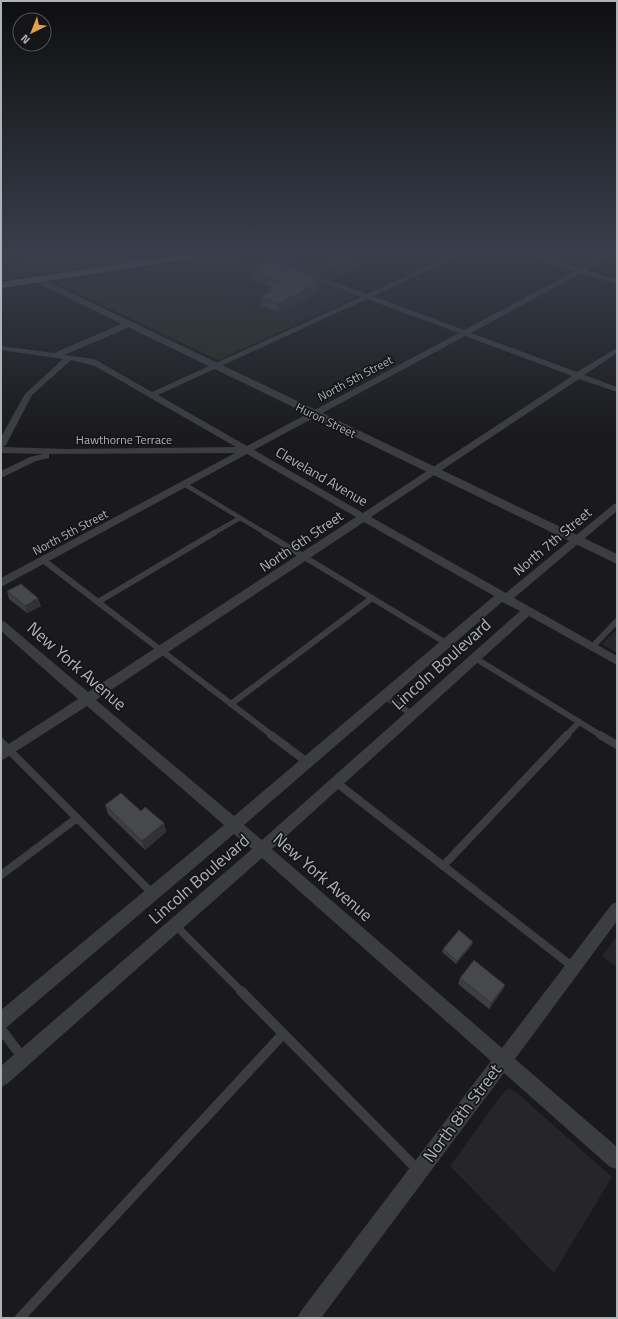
<svg xmlns="http://www.w3.org/2000/svg" width="618" height="1319" viewBox="0 0 618 1319" font-family="'Titillium Web',sans-serif">
<style>
.built{fill:#262629}
.green{fill:#242c24}
.lines{fill:none;stroke-linecap:round;stroke-linejoin:round}
.service-far4{stroke:#3b3d41;stroke-width:3.5}
.service-far3{stroke:#3b3d41;stroke-width:4.5}
.service-far2{stroke:#3b3d41;stroke-width:6}
.service-far1{stroke:#3b3d41;stroke-width:8}
.service{stroke:#3b3d41;stroke-width:10}
.minor{fill:#3b3d41;fill-rule:evenodd}
.tertiary{fill:#3b3d41;fill-rule:evenodd}
.primary{fill:#585a5f;fill-rule:evenodd}
.wall{fill:#3d3e41}
.shaded-wall{fill:#323235}
.building{fill:#47484c;stroke:#323235}
.labels{text-anchor:middle;dominant-baseline:central;stroke-width:3.5;stroke-linejoin:round;paint-order:stroke}
.far-street-label{font-size:12px;fill:#aeb3ba;stroke:#151517}
.street-label{font-size:14px;fill:#aeb3ba;stroke:#151517}
.near-street-label{font-size:17px;fill:#aeb3ba;stroke:#151517}
</style>
<rect width="100%" height="100%" fill="#1a1a1c"/>
<g class="built">
<path d="M1,252H22L36,275L1,281Z"/>
<path d="M278,252H386L357,265L363,267L326,283L354,294L356,297L293,326L172,275Z"/>
<path d="M617,629V653L602,644Z"/>
<path d="M617,936V967L602,956Z"/>
<path d="M509,1088L517,1093L612,1177L554,1273L450,1166L504,1092Z"/>
</g>
<g class="green">
<path d="M22,252H197L36,275Z"/>
<path d="M245,252H278L173,275L293,326L218,360L56,283Z"/>
</g>
<g class="lines">
<path class="service-far4" d="M323,280L308,274L360,252"/>
<g class="service-far3">
<path d="M184,484L267,534"/>
<path d="M212,534L240,518"/>
</g>
<g class="service-far2">
<path d="M265,533L446,643"/>
<path d="M43,560L273,736"/>
<path d="M98,602L214,533"/>
<path d="M592,647L617,621"/>
<path d="M475,658L602,736"/>
<path d="M384,696L412,714"/>
<path d="M231,704L372,598"/>
<path d="M566,736L579,722"/>
</g>
<g class="service-far1">
<path d="M271,735L307,762"/>
<path d="M600,735L617,745"/>
<path d="M1,742L153,894"/>
<path d="M337,783L573,967"/>
<path d="M443,866L567,735"/>
<path d="M1,875L77,818"/>
<path d="M175,925L242,992"/>
</g>
<g class="service">
<path d="M241,991L418,1170"/>
<path d="M1,1029L22,1057"/>
<path d="M20,1318L283,1034"/>
</g>
<path class="minor" d="M459,252H467L373,296L464,330L575,271L517,252H526L580,268L610,252H617L586,270L617,280V284L581,273L471,333L577,372L617,348V353L584,375L617,387V392L579,379L371,517L506,593L614,504L617,503V511L514,598L617,656V665L529,616L272,849L502,1048L612,904L617,902V921L515,1059L617,1147V1169L610,1167L504,1073L321,1318H297L301,1311L491,1061L262,858L7,1084L1,1087V1066L252,849L234,834L7,1027L1,1030V1010L224,825L87,706L1,761V749L78,699L1,631V621L5,622L88,692L356,517L247,454L1,587V578L235,453L49,454V458L36,461L1,478V471L30,457L43,454L1,453V437L25,394L63,359L1,350V346L54,353L126,322H132V326L64,355L94,359L152,392L361,297L321,281V279H325L367,294ZM367,299L459,333L247,446L158,395ZM465,336L572,376L363,513L254,450ZM71,360L95,366L236,447L67,449L3,447L6,445L32,395ZM364,522L494,596L234,816L96,700ZM502,602L520,611L262,840L244,825Z"/>
<path class="tertiary" d="M36,276L617,554V564L33,281L32,279Z"/>
<path class="primary" d="M197,252H222L217,255L1,288V282Z"/>
</g>
<g class="wall">
<path d="M295,262V269L308,277L317,280V282L318,283V292L307,297V299L277,312L261,305V296L269,292V288L270,287L253,281V272L259,269V266Z"/>
<path d="M7,591L41,606L27,613L9,599Z"/>
<path d="M105,805L141,811L164,823L166,832L145,850L108,814Z"/>
<path d="M472,945L456,964L442,952L443,949Z"/>
<path d="M460,978L505,985L502,991L489,1009L458,984Z"/>
</g>
<g class="shaded-wall">
<path d="M295,262V271L286,266Z"/>
<path d="M317,280V283H318V292L307,297V299L277,312V303L305,288L314,281Z"/>
<path d="M38,598L41,606L27,613L25,606Z"/>
<path d="M164,823L166,832L145,850L142,841Z"/>
<path d="M473,942L472,945L456,964L457,961Z"/>
<path d="M505,985L502,991L489,1009L491,1003Z"/>
</g>
<g class="building">
<path d="M282,257L295,262L286,266L308,274L305,275L317,280L314,281L318,283L305,288L307,290L277,303L261,296L274,290L269,288L281,283L253,272L263,268L259,266Z"/>
<path d="M21,584L38,598L25,606L7,591Z"/>
<path d="M121,793L141,811L145,807L164,823L142,841L105,805Z"/>
<path d="M459,930L473,942L457,961L443,949Z"/>
<path d="M474,960L505,985L491,1003L460,978Z"/>
</g>
<linearGradient id="sky" x2="0" y2="1"><stop stop-color="#0e0e0f"/><stop offset="0.58" stop-color="#383e4b"/><stop offset="1" stop-color="#383e4b" stop-opacity="0"/></linearGradient>
<rect width="618" height="437" fill="url(#sky)"/>
<g class="labels">
<g class="far-street-label">
<text transform="translate(355 378) rotate(-28)">North 5th Street</text>
<text transform="translate(326 420) rotate(26)">Huron Street</text>
<text x="124" y="439">Hawthorne Terrace</text>
<text transform="translate(70 532) rotate(-28)">North 5th Street</text>
</g>
<g class="street-label">
<text transform="translate(322 476) rotate(30)">Cleveland Avenue</text>
<text transform="translate(301 541) rotate(-34)">North 6th Street</text>
<text transform="translate(552 541) rotate(-40)">North 7th Street</text>
</g>
<g class="near-street-label">
<text transform="translate(441 664) rotate(-42)">Lincoln Boulevard</text>
<text transform="translate(77 666) rotate(41)">New York Avenue</text>
<text transform="translate(323 877) rotate(41)">New York Avenue</text>
<text transform="translate(199 879) rotate(-41)">Lincoln Boulevard</text>
<text transform="translate(462 1113) rotate(-53)">North 8th Street</text>
</g>
</g>
<rect width="618" height="1319" fill="none" stroke="#aeb3ba" stroke-width="4"/>
<g transform="translate(32 32) rotate(223)"><circle r="19" fill="#151517" stroke="#525458"/>
<path d="M0-3L7 15L0 10L-7 15Z" fill="#e39f4a"/>
<text y="-6" font-size="11" font-weight="bold" text-anchor="middle" fill="#aeb3ba">N</text>
</g>
</svg>
